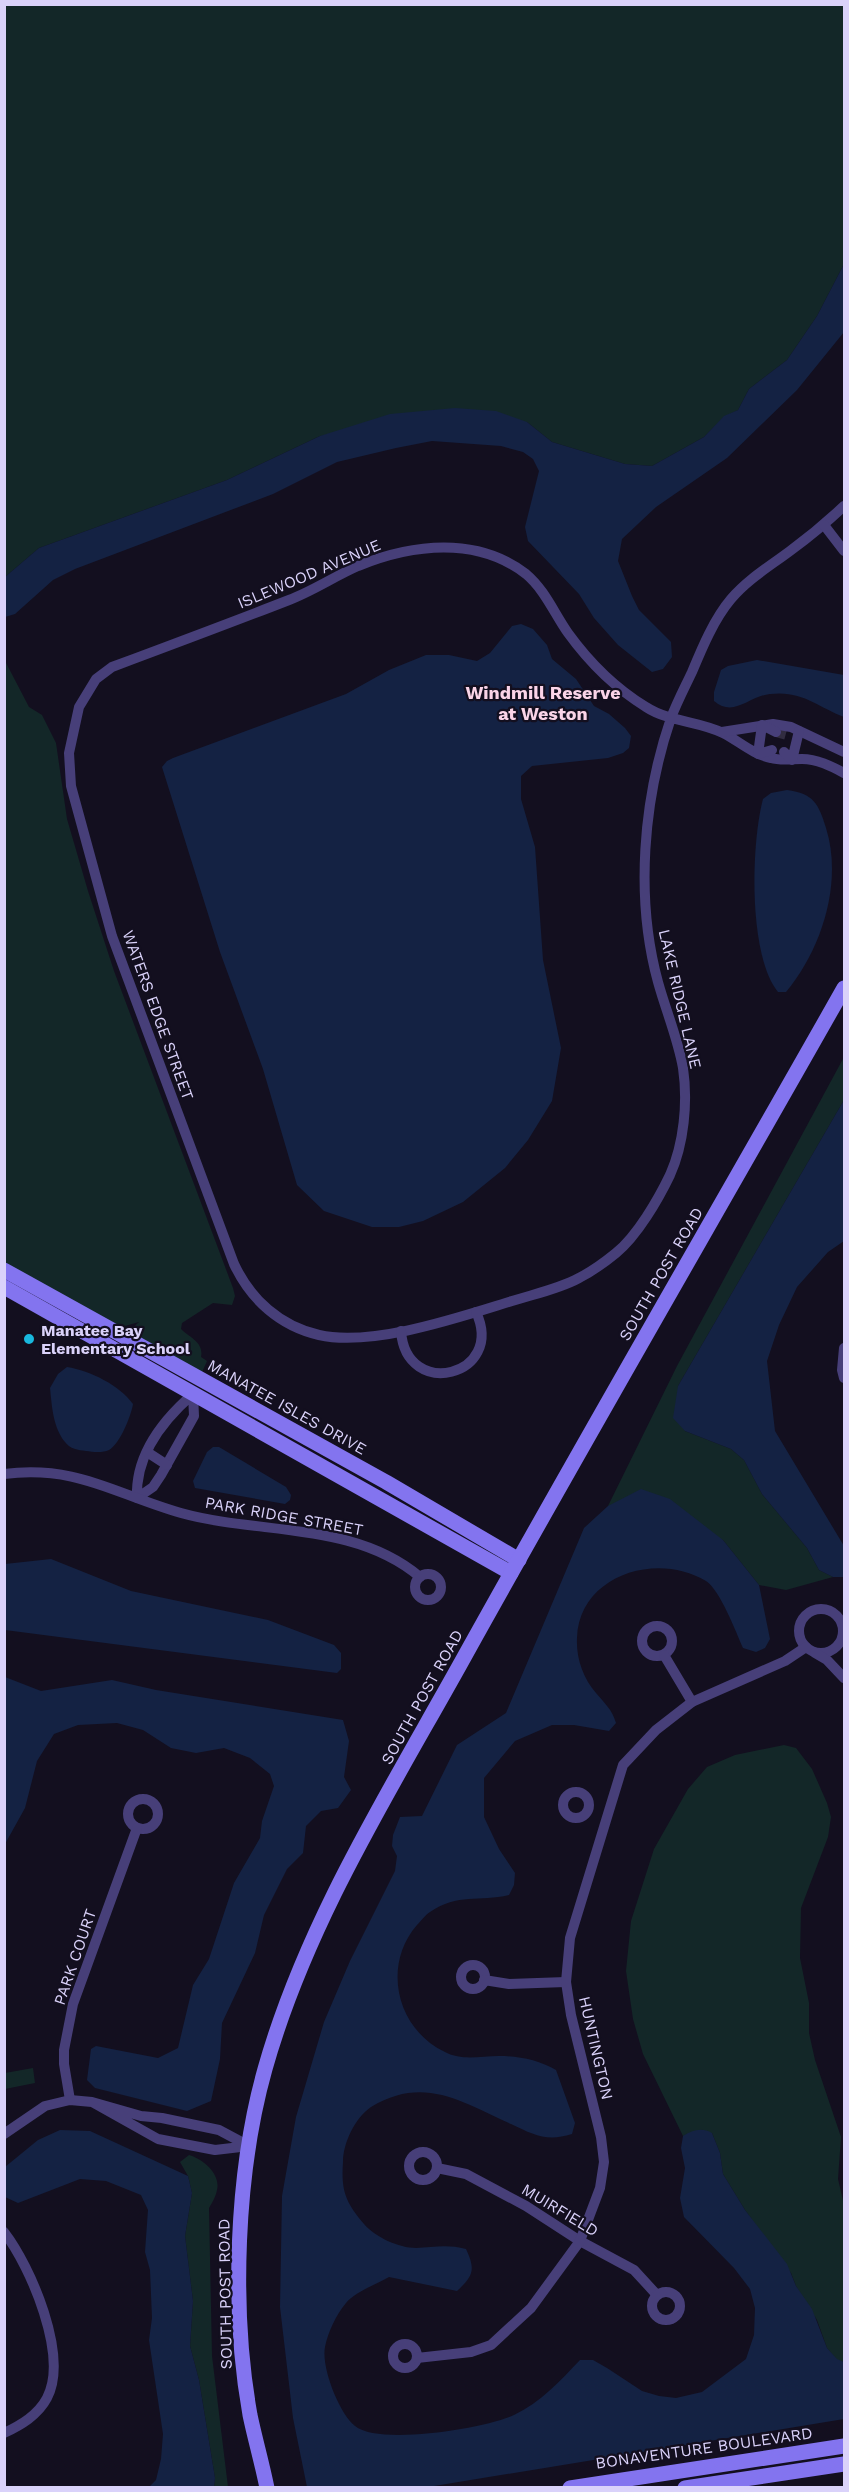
<svg xmlns="http://www.w3.org/2000/svg" width="849" height="2492" viewBox="0 0 849 2492" font-family="'Work Sans',sans-serif">
<style>
.green{fill:#132728}
.water{fill:#142243}
.lines{fill:none;stroke-linecap:round;stroke-linejoin:round}
.street-tunnel{stroke:#312c40;stroke-width:10;stroke-dasharray:10 5;stroke-linecap:butt}
.street{stroke:#473f79;stroke-width:10}
.secondary{stroke:#8374ef;stroke-width:15}
.poi-dot{fill:#19b8de;stroke:#130f1f;stroke-width:2}
.labels{text-anchor:middle;dominant-baseline:central;stroke-width:4.5;stroke-linejoin:round;paint-order:stroke}
.street-label{font-size:16px;fill:#dad2fa;stroke:#130f1f}
.poi-label{font-size:16px;font-weight:bold;fill:#dad2fa;stroke:#130f1f;text-anchor:start}
.neighbourhood-label{font-size:18px;font-weight:bold;fill:#fad4e8;stroke:#130f1f}
</style>
<rect width="100%" height="100%" fill="#130f1f"/>
<g class="green">
<path d="M5,5H844V264L817,316L787,360L749,389L738,410L724,417L704,437L652,466L625,464L552,442L527,422L320,436L227,480L39,548L5,577Z"/>
<path d="M4,659L29,707L42,715L56,743L67,819L88,891L114,971L233,1288L235,1296L232,1305L213,1303L182,1323L181,1329C190,1338 204,1342 201,1357L207,1361L199,1379L127,1333L139,1322L111,1330L5,1270Z"/>
<path d="M844,1057V1100L678,1386L685,1431L731,1449L744,1460L762,1494L807,1548L819,1570L833,1577L786,1590L759,1585L723,1540L608,1506L677,1366Z"/>
<path d="M784,1745L796,1748L812,1769L827,1803L831,1817L828,1837L801,1908L800,1958L809,2003V2033L815,2060L841,2137L838,2179L844,2205V2362L837,2360L827,2348L817,2320L796,2286L791,2273L745,2210L723,2174L720,2153L712,2133L683,2136L643,2054L633,2019L626,1971L631,1921L654,1849L688,1789L707,1767L735,1755Z"/>
<path d="M33,2068L35,2083L5,2089V2073Z"/>
<path d="M189,2155C203,2159 221,2174 217,2190C216,2196 212,2203 209,2208L212,2356L228,2487H214L215,2478L199,2380L190,2346L193,2301L185,2236L192,2193L188,2176L180,2162Z"/>
</g>
<g class="water">
<path d="M844,264V332L797,390L727,458L656,507L622,539L618,561L632,596L639,610L671,642L672,657L663,669L652,672L618,645L594,618L579,594L528,541L525,527L539,471L533,459L523,452L501,446L432,441L396,448L337,462L273,494L75,569L53,580L15,614L5,617V577L39,548L227,480L320,436L390,414L455,408L496,411L527,422L552,442L625,464L652,466L704,437L724,416L738,410L749,389L787,360L817,316Z"/>
<path d="M521,624L533,629L547,645L552,659L576,679L594,706L609,714L625,728L631,736L629,748L623,753L608,758L532,766L521,776V799L535,847L543,960L561,1048L552,1101L528,1140L505,1168L463,1202L423,1221L399,1227H372L324,1211L297,1185L263,1069L220,952L162,767L167,761L173,758L346,694L389,670L426,655H449L477,661L490,653L512,626Z"/>
<path d="M757,660L844,675V717C818,707 802,690 770,694C749,696 734,718 714,701V692L721,670L728,666Z"/>
<path d="M787,790C814,794 818,803 826,828C843,882 822,949 786,992H778C748,955 751,844 763,799L771,793Z"/>
<path d="M844,1100V1241L828,1252L797,1287L779,1325L767,1361L775,1431L844,1546V1577H833L819,1570L807,1548L762,1494L744,1460L731,1449L685,1431L673,1418L678,1386Z"/>
<path d="M67,1367C91,1371 119,1385 133,1404C131,1416 120,1444 109,1450C103,1453 93,1452 86,1451C78,1450 70,1449 65,1442C53,1427 52,1407 50,1388L58,1374Z"/>
<path d="M213,1447H219L286,1487L291,1495L290,1500L285,1504L195,1488L193,1481L207,1452Z"/>
<path d="M641,1489L670,1499L723,1540L759,1585L770,1639L765,1648L756,1652L743,1648C736,1632 720,1590 706,1581C657,1551 579,1575 577,1638C576,1658 583,1678 596,1693C605,1704 612,1709 616,1723L609,1731L574,1725H552L515,1741L484,1778V1817L499,1849L515,1873L514,1885L509,1895C479,1902 458,1893 430,1912C425,1915 421,1921 417,1925C382,1965 396,2029 445,2052C462,2061 480,2056 499,2056C519,2056 539,2060 556,2070L575,2123L572,2134C547,2142 534,2135 511,2124C462,2102 424,2075 371,2107C355,2118 343,2143 343,2162C341,2190 345,2202 364,2224C375,2237 399,2248 416,2248C434,2247 448,2244 466,2249C476,2270 473,2276 457,2291L389,2277C377,2284 355,2292 346,2303C336,2315 328,2332 325,2347C321,2367 339,2413 355,2426C379,2446 487,2428 514,2415C541,2402 560,2381 580,2360H593L607,2368L642,2391L659,2396L676,2398L702,2392L746,2359L754,2335L755,2308L750,2289L734,2268L684,2217L680,2198L685,2168L681,2148L683,2136C692,2130 702,2127 712,2133L720,2153L723,2174L745,2210L787,2264L796,2286L812,2309L827,2348L837,2359L844,2362V2419L428,2487H307L293,2418L280,2307L282,2196L296,2117L324,2022L350,1961L395,1871L397,1856L392,1846L393,1835L400,1817L422,1816L457,1745L506,1713L584,1528L608,1506Z"/>
<path d="M51,1559L131,1591L268,1620L334,1645L341,1653V1669L337,1673L5,1630V1564Z"/>
<path d="M5,1677L41,1691L112,1680L156,1690L343,1720L349,1741L344,1777L351,1790L338,1808L321,1811L306,1826L303,1853L287,1869L264,1915L255,1953L222,2023L220,2059L211,2101L187,2111L95,2088L87,2080L91,2049L96,2046L158,2058L178,2048L193,1985L209,1959L234,1883L260,1838L262,1821L274,1786L270,1774L250,1758L224,1748L196,1753L171,1748L143,1730L117,1723L78,1725L54,1734L37,1761L25,1808L5,1844Z"/>
<path d="M60,2130L90,2131L188,2176L192,2193L185,2236L193,2301L190,2346L199,2380L215,2478L214,2487H149L156,2480L161,2459L163,2434L149,2340L152,2318L150,2270L145,2252L148,2210L141,2195L106,2181L80,2179L18,2203L5,2197V2167L38,2140Z"/>
</g>
<g class="lines">
<path class="street-tunnel" d="M776,732L787,735"/>
<g class="street">
<path d="M844,506C827,522 809,537 790,551C770,566 748,579 731,599C714,619 702,648 692,672C685,687 677,702 671,718C643,800 635,898 658,982C666,1011 678,1039 683,1068C688,1102 684,1144 670,1175C658,1200 637,1236 616,1253C605,1262 591,1272 579,1278C559,1289 534,1294 512,1301C460,1317 373,1347 319,1335C280,1326 251,1300 234,1264L112,936L71,786L69,753L79,707L96,679L112,667C171,645 230,623 289,600C313,591 335,576 358,566C412,544 477,536 526,574C545,590 554,613 568,633C589,662 615,688 646,707C669,722 699,721 723,733C739,741 752,754 771,758C781,761 791,759 802,759C817,759 831,766 844,773"/>
<path d="M824,525L844,551"/>
<path d="M722,732L773,724L791,727L844,752"/>
<path d="M772,750L758,754L762,725L776,732"/>
<path d="M784,752L792,760L799,731"/>
<path d="M401,1331C406,1401 506,1376 476,1312"/>
<path d="M844,1348L842,1370L844,1378"/>
<path d="M193,1394L194,1416L161,1475L153,1487L137,1498C135,1456 163,1420 193,1394Z"/>
<path d="M147,1452L167,1465"/>
<path d="M4,1474C78,1465 114,1494 181,1513C260,1535 354,1521 420,1577"/>
<circle cx="428" cy="1587" r="13"/>
<circle cx="821" cy="1631" r="22"/>
<circle cx="657" cy="1641" r="15"/>
<path d="M815,1653L827,1660L844,1678"/>
<path d="M664,1655L692,1702"/>
<circle cx="576" cy="1805" r="13"/>
<circle cx="143" cy="1814" r="15"/>
<circle cx="473" cy="1977" r="12"/>
<path d="M484,1980L509,1984L566,1982"/>
<path d="M70,2100L64,2064V2050L73,2004L137,1828"/>
<path d="M4,2134L45,2106L70,2100L92,2102L141,2116L162,2118L219,2130L249,2146L215,2150L158,2139L92,2102"/>
<circle cx="423" cy="2166" r="14"/>
<path d="M437,2168L466,2174L526,2206L580,2241L634,2270L657,2295"/>
<path d="M4,2232C31,2267 69,2356 47,2398C38,2415 21,2425 4,2433"/>
<circle cx="666" cy="2306" r="14"/>
<circle cx="405" cy="2356" r="12"/>
<path d="M417,2358L471,2352L491,2345L531,2308L580,2241L600,2188L604,2162L601,2137L571,2015L566,1982L570,1938L623,1765L656,1730L692,1702L785,1661L806,1647"/>
</g>
<g class="secondary">
<path d="M4,1270L386,1482L519,1560"/>
<path d="M4,1287L511,1573"/>
<path d="M267,2488C262,2463 255,2439 250,2415C231,2309 236,2172 265,2069C307,1920 393,1786 467,1652C591,1429 719,1209 844,988"/>
<path d="M570,2488L844,2446"/>
<path d="M685,2488L844,2464"/>
</g>
</g>
<circle class="poi-dot" cx="29" cy="1339" r="6"/>
<g class="labels">
<g class="street-label">
<text transform="translate(309 574) rotate(-23)">ISLEWOOD AVENUE</text>
<text transform="translate(680 999) rotate(77)">LAKE RIDGE LANE</text>
<text transform="translate(158 1015) rotate(70)">WATERS EDGE STREET</text>
<text transform="translate(661 1274) rotate(-60)">SOUTH POST ROAD</text>
<text transform="translate(287 1407) rotate(29)">MANATEE ISLES DRIVE</text>
<text transform="translate(284 1516) rotate(10)">PARK RIDGE STREET</text>
<text transform="translate(422 1697) rotate(-61)">SOUTH POST ROAD</text>
<text transform="translate(75 1957) rotate(-71)">PARK COURT</text>
<text transform="translate(596 2048) rotate(77)">HUNTINGTON</text>
<text transform="translate(560 2210) rotate(31)">MUIRFIELD</text>
<text transform="translate(225 2294) rotate(-91)">SOUTH POST ROAD</text>
<text transform="translate(704 2448) rotate(-8)">BONAVENTURE BOULEVARD</text>
</g>
<g class="poi-label">
<text x="41" y="1330">Manatee Bay<tspan x="41" dy="18">Elementary School</tspan></text>
</g>
<g class="neighbourhood-label">
<text x="543" y="692">Windmill Reserve<tspan x="543" dy="21">at Weston</tspan></text>
</g>
</g>
<rect width="849" height="2492" fill="none" stroke="#dad2fa" stroke-width="12"/>
</svg>
